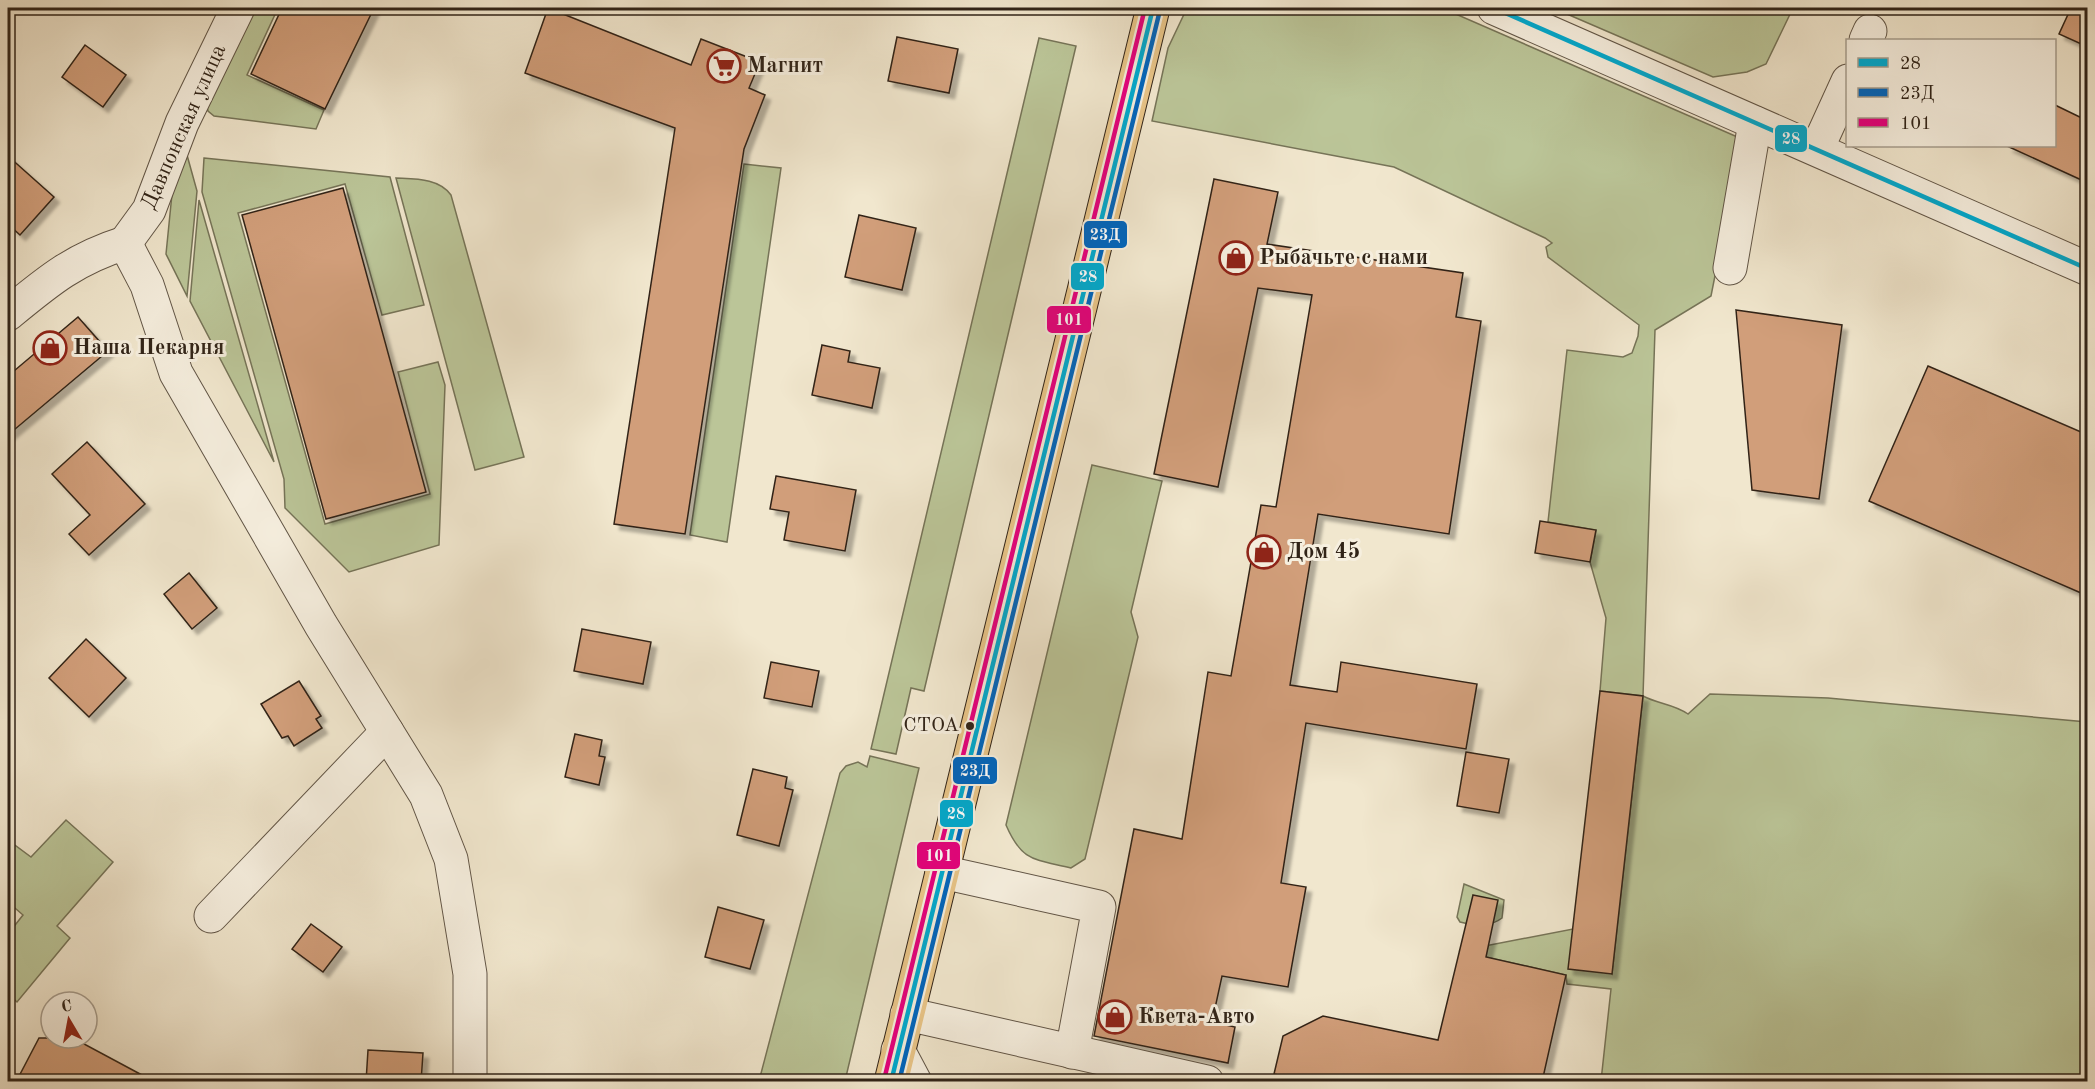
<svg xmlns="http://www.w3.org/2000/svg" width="2095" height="1089" viewBox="0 0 2095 1089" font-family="'Old Standard TT',serif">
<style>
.green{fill:#bbc598;stroke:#767458;stroke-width:1.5}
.building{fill:#d19e7a;stroke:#312418;stroke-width:1.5;filter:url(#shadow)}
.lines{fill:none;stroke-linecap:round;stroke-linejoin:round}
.minor-casing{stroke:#615546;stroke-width:35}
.major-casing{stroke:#312418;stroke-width:35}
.minor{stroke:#f6efdf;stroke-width:33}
.major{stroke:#e8c487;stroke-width:33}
.bus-1-casing{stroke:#f6efdf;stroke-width:9}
.bus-2-casing{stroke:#f6efdf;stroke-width:9}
.bus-3-casing{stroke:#f6efdf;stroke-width:9}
.bus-1{stroke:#00a9ce;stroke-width:4.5}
.bus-2{stroke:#0065bd;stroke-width:4.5}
.bus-3{stroke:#e5007d;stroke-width:4.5}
.bus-dot{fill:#312418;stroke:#f6efdf;stroke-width:2}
.labels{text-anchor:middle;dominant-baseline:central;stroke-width:6;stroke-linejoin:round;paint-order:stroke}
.bus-label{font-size:20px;fill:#312418;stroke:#f6efdf;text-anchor:end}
.poi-label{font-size:22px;font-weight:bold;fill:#312418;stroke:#f6efdf;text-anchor:start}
.street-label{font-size:22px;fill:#312418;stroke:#f6efdf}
.line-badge{stroke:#f6efdf;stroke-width:2}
.badge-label{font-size:16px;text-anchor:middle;font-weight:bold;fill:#fff}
</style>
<defs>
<filter id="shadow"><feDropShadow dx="5.5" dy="5.5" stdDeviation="1.5" flood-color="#0004"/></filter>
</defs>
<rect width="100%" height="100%" fill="#f1e7ce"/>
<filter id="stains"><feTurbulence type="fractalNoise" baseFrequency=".00333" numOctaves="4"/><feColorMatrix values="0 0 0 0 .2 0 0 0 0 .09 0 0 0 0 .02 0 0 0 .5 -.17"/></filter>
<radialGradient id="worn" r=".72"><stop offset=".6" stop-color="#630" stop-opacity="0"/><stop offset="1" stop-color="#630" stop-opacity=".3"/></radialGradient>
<g class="green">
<path d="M253,8H278L247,75L324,110L316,129L214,116L208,111L206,103Z"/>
<path d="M1187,8H1442L1742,139L1711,296L1655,330L1643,696C1658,704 1674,704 1688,714L1710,694L1828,698L2087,722V1081H1601L1611,989L1567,984L1566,975L1459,951L1573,929L1612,974L1643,696L1600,691L1606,618L1590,562L1596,530L1548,522L1567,350L1623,357L1632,353L1638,336L1639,325L1548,257L1546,247L1552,243L1545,238L1394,167L1152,121L1168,48Z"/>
<path d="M1553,8H1793L1766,64L1747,72L1713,77Z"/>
<path d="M1039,38L1076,46L924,691L911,688L896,754L871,749Z"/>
<path d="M176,154L187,155L197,191L187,296L166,254Z"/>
<path d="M204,158L390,177L424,305L382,315L345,184L238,213L325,524L430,494L398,372L438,362L445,385L439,545L349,572L285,508L284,479L202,192Z"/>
<path d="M744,164L781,168L727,542L690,535Z"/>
<path d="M396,178C415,179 439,178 451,195L524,457L475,470Z"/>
<path d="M199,200L274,462L190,301Z"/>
<path d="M1092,465L1162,481L1131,612L1138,637L1085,859L1071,868C1034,859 1022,862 1006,825Z"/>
<path d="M870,756L919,768L845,1081H759L840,773L846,766L858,762L867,767Z"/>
<path d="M66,820L113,862L57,926L70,938L17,1002L8,994V934L23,915L8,902V840L31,857Z"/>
<path d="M1464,884L1504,900L1502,918C1491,927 1473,926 1460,922L1457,917Z"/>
</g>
<g class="building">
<path d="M282,8H374L325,109L251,74Z"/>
<path d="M548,8L691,65L701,39L760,62L749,88L765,95L744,149L685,534L614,524L675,128L525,73Z"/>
<path d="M2071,8H2088V47L2059,34Z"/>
<path d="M897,37L958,49L949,93L888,81Z"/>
<path d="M85,45L126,75L103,107L62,77Z"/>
<path d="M2055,105L2088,121V183L2007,146H2055Z"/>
<path d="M8,156L54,197L20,235L8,224Z"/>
<path d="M1214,179L1278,192L1267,244L1463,273L1456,317L1481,321L1449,534L1318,514L1290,685L1337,692L1341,662L1477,684L1466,749L1306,723L1281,883L1306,887L1288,987L1222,976L1212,1022L1235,1027L1228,1063L1094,1036L1134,829L1182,839L1208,672L1231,676L1261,505L1276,507L1312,295L1258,288L1218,487L1154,474Z"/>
<path d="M343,188L426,492L326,519L242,215Z"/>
<path d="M859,215L916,228L902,290L845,277Z"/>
<path d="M1736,310L1842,325L1819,499L1752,490Z"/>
<path d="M78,317L108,351L8,435V376Z"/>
<path d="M822,345L850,351L848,362L880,368L872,408L812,395Z"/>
<path d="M1928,366L2088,435V596L1869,501Z"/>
<path d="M87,442L145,504L89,555L69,534L90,515L52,474Z"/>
<path d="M776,476L856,490L845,551L784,540L789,512L770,509Z"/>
<path d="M1540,521L1596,530L1590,562L1535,553Z"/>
<path d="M189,573L217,608L192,629L164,594Z"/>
<path d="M582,629L651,642L643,684L574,671Z"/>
<path d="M86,639L126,678L89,717L49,678Z"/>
<path d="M771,662L819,671L812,707L764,698Z"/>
<path d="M299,681L321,716L316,719L322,728L294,746L288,736L282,738L261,704Z"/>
<path d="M1600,691L1643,696L1612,974L1568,969Z"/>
<path d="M575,734L602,740L599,756L605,757L599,785L565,777Z"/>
<path d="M1466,752L1509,759L1499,813L1457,806Z"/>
<path d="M753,769L787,777L785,788L793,790L779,846L737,835Z"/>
<path d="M1473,895L1498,900L1486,957L1566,975L1542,1082H1309L1274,1074L1283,1036L1323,1016L1438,1040Z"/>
<path d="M718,907L764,920L750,969L705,957Z"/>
<path d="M311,924L342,947L323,972L292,949Z"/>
<path d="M39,1038H73L155,1082H16Z"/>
<path d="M368,1050L423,1053L421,1082H366Z"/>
</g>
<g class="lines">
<defs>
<g id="minor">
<path d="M1494,8L2088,269"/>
<path d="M1866,40L1870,31"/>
<path d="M1817,149L1848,81"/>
<path d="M125,243L147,285L176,373L321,625L426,795L451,859L470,974V1082"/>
<path d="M125,243L149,210L182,123L238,8"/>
<path d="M1730,268L1755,123"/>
<path d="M8,314C48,281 74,259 125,243"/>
<path d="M942,872L1099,907L1072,1052"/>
<path d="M211,916L387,732"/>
<path d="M907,1014L1207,1082"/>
<path d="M898,1050L915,1082"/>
</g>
<path id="major" d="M891,1082L1153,8"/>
</defs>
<use href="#minor" class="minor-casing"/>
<use href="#major" class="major-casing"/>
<use href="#minor" class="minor"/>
<use href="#major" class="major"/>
<defs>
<g id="bus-1">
<path d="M1494,8L2088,269"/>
<path d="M891,1082L1153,8"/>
</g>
<path id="bus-2" d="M899,1082L1160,10"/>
<path id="bus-3" d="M884,1080L1145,8"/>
</defs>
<use href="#bus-1" class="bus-1-casing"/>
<use href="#bus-2" class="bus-2-casing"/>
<use href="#bus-3" class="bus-3-casing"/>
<use href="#bus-1" class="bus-1"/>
<use href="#bus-2" class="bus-2"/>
<use href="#bus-3" class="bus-3"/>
</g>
<defs>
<symbol id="supermarket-ring" viewBox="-11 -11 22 22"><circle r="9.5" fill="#f6efdf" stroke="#8f2418" stroke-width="1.5"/><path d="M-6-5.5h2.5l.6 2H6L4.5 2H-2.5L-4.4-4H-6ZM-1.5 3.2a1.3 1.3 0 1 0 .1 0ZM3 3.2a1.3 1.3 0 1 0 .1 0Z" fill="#8f2418"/></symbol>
<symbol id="shop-ring" viewBox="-11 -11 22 22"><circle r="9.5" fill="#f6efdf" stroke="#8f2418" stroke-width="1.5"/><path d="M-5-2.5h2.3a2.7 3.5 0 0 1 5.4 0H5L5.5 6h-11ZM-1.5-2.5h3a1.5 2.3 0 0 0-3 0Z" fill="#8f2418"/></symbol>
</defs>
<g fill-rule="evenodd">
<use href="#supermarket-ring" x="705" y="47" width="38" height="38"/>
<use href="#shop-ring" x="1217" y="239" width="38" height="38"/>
<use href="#shop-ring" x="31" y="329" width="38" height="38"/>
<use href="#shop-ring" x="1245" y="533" width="38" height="38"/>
<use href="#shop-ring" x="1096" y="998" width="38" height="38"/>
</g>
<circle class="bus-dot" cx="970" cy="726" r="5"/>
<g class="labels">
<g class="bus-label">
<text x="959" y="726">СТОА</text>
</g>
<g class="poi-label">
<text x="747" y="66">Магнит</text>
<text x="1259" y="258">Рыбачьте с нами</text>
<text x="73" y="348">Наша Пекарня</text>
<text x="1287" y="552">Дом 45</text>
<text x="1138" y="1017">Квета-Авто</text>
</g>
<g class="street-label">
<text transform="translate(184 127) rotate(-66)">Давпонская улица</text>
</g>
</g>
<g class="line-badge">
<rect x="1774" y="124" width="34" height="29" rx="6" fill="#00a9ce"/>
<rect x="1083" y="220" width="45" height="29" rx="6" fill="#0065bd"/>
<rect x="1070" y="262" width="35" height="29" rx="6" fill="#00a9ce"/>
<rect x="1046" y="305" width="46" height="29" rx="6" fill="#e5007d"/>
<rect x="952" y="756" width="46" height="29" rx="6" fill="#0065bd"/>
<rect x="939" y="799" width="35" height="29" rx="6" fill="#00a9ce"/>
<rect x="916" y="841" width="45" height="29" rx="6" fill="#e5007d"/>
</g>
<g class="badge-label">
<text x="1791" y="144">28</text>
<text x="1105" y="240">23Д</text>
<text x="1088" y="282">28</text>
<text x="1069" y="325">101</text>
<text x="975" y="776">23Д</text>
<text x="956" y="819">28</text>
<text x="939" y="861">101</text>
</g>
<rect width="2095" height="1089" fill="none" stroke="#f1e7ce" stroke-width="30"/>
<rect x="9" y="9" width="2077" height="1071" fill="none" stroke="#312418" stroke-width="3"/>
<rect x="15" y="15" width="2065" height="1059" fill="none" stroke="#312418" stroke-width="1.5"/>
<rect x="1846" y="39" width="210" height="108" fill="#f6efdf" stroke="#a79e8f" stroke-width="1.5"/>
<rect x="1858" y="58" width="30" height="9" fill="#00a9ce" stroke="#a79e8f" stroke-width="1.5"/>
<text x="1900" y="69" font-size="18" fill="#312418">28</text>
<rect x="1858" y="88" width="30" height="9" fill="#0065bd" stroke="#a79e8f" stroke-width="1.5"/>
<text x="1900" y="99" font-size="18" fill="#312418">23Д</text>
<rect x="1858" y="118" width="30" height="9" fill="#e5007d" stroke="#a79e8f" stroke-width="1.5"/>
<text x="1900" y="129" font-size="18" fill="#312418">101</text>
<g transform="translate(69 1020) rotate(350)"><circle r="28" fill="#f6efdf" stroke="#a79e8f" stroke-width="1.5"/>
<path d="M0-4.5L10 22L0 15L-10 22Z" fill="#8f2418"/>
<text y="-9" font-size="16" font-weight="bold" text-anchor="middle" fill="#312418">С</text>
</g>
<rect width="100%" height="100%" filter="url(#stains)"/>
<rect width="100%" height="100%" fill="url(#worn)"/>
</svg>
